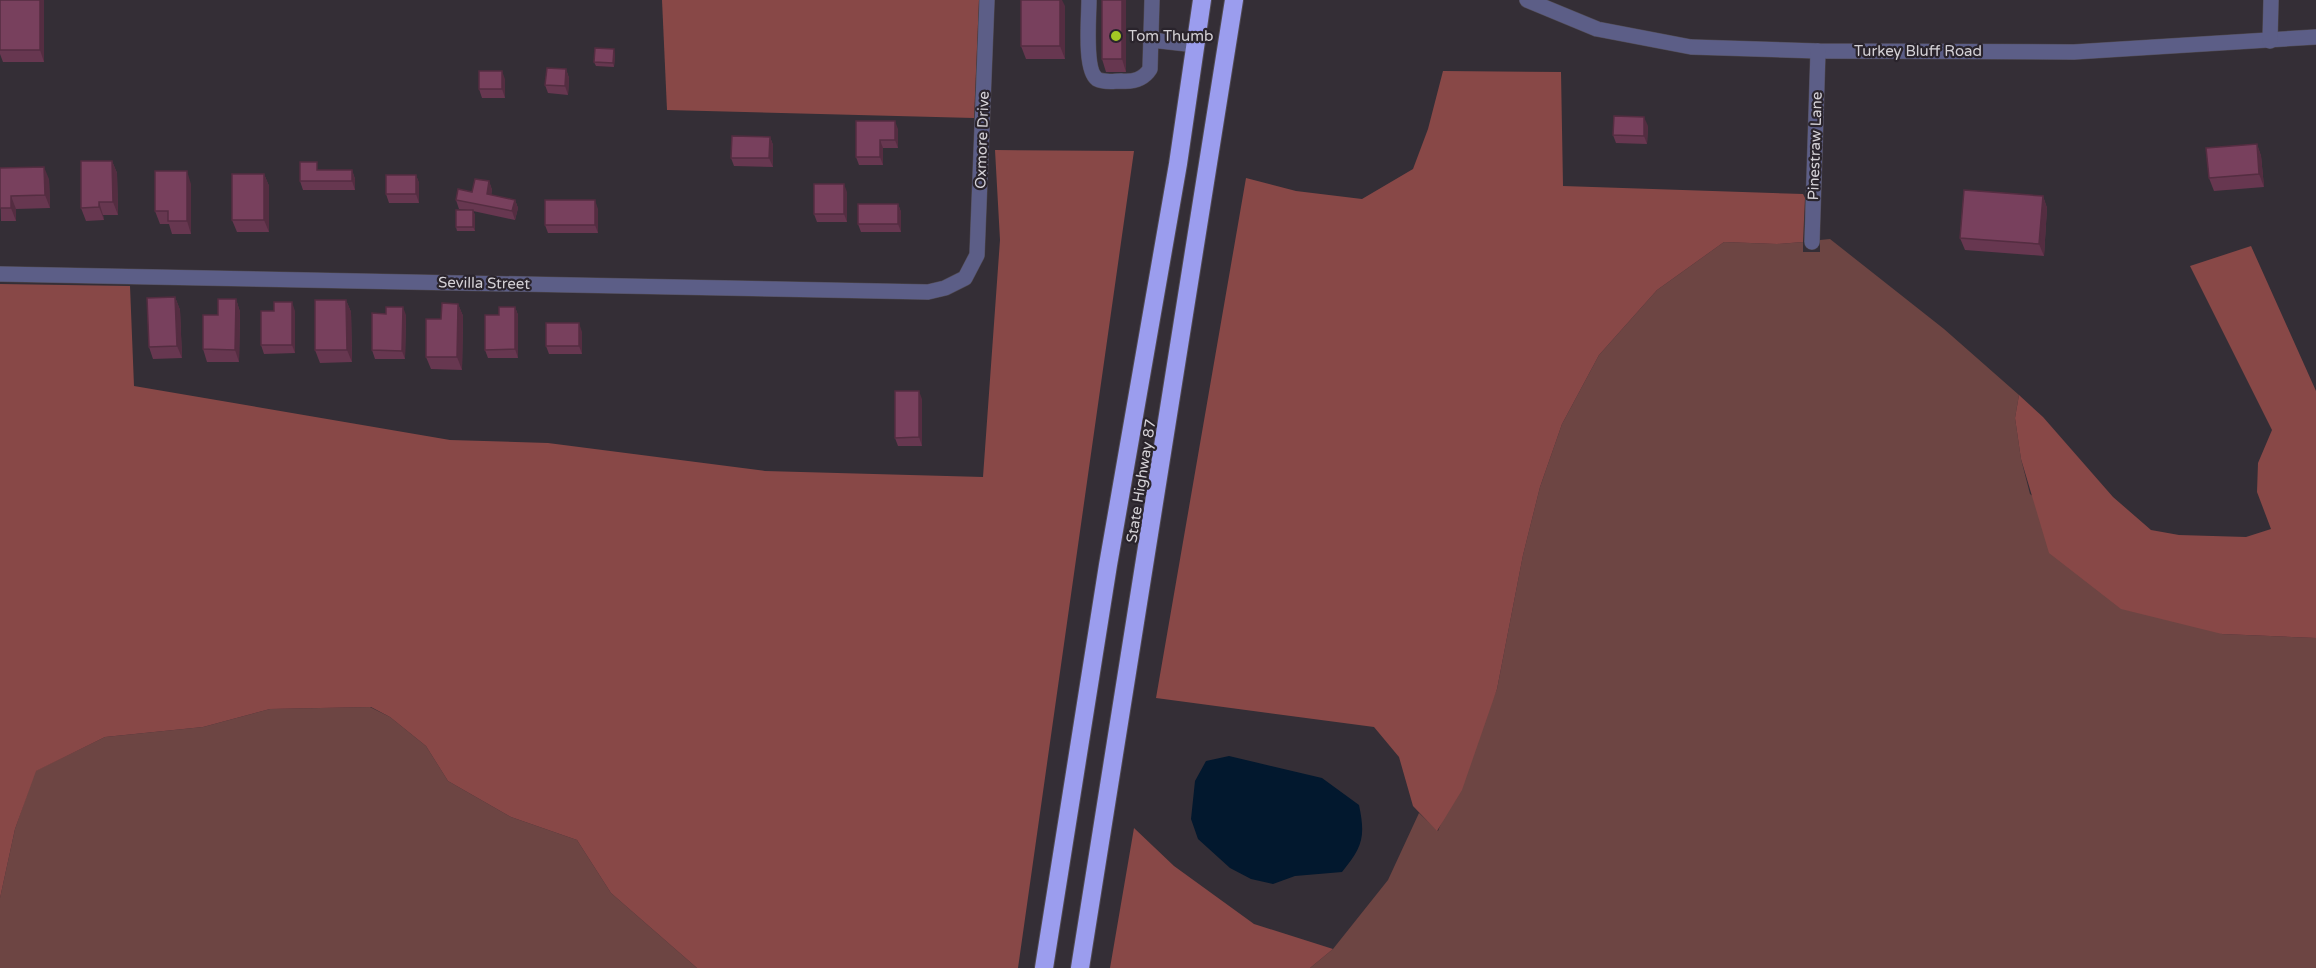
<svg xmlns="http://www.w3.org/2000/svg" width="2316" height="968" viewBox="0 0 2316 968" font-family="'Varela Round',sans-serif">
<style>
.green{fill:#6d4543}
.forest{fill:#884847}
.water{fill:#02182e}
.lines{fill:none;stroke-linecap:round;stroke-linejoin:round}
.minor-casing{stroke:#514b53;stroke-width:16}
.highway-casing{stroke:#514b53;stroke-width:20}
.minor{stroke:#5c5e87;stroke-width:15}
.highway{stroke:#9b9dee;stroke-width:18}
.wall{fill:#673750}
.shaded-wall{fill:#542d41}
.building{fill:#78405d;stroke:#542d41;stroke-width:1.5}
.poi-dot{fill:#a5c824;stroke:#2a242c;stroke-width:2}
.labels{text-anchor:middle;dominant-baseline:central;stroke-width:4.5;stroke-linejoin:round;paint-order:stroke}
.poi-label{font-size:15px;fill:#d4d1d6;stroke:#2a242c;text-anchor:start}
.street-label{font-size:15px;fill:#d4d1d6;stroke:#2a242c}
</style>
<rect width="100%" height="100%" fill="#342e36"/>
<g class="green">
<path d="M1830,239L1944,329L2019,395L2015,418L2021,459L2030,494L2222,634L2316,638V968H1310L1333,949L1388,880L1419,813L1438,831L1497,689L1523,555L1540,487L1562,424L1599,355L1657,290L1724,242L1777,244L1803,242V252H1820V240Z"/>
<path d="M370,707L390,717L426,746L448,781L511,817L577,840L611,893L697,968H0V898L15,829L35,771L105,737L203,727L270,709Z"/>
</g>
<g class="forest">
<path d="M662,0H979L974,118L667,110Z"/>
<path d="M1443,71L1561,72L1563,186L1803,194L1805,198L1803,242L1777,244L1724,242L1657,290L1599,355L1562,424L1540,487L1523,555L1497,689L1462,790L1437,831L1413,806L1399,757L1374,727L1156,698L1246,178L1296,191L1362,199L1413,169L1428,129Z"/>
<path d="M995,150L1134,151L1018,968H697L611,893L577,840L511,817L448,781L426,746L390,717L371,707L270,709L203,727L105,737L36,771L15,829L0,898V284L130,286L134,386L450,440L548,443L765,471L983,477L1000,240Z"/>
<path d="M2251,246L2316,391V638L2222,634L2121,609L2049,553L2021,459L2015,418L2019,395L2043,417L2113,497L2151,530L2179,535L2246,537L2271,529L2257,492L2258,463L2272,430L2190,266Z"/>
<path d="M1134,828L1174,866L1254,924L1333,949L1310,968H1110Z"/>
</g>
<path class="water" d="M1229,756L1322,778L1359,805C1366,838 1362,847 1342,872L1295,876L1273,884L1251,879L1230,868L1198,839L1191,819L1195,781L1206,761Z"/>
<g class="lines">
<defs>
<g id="minor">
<path d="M1089,0C1089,17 1084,70 1097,79C1104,83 1114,81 1121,81C1133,82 1143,80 1150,69L1152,0"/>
<path d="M1527,0L1597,29L1691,47L1818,51L2074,52L2316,37"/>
<path d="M1151,40L1196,45"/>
<path d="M2270,41L2271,0"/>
<path d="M1812,242L1818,51"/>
<path d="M0,274L928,292L945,288L965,278L977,255L987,0"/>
</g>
<g id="highway">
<path d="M1044,968L1108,565L1178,164L1202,0"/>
<path d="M1080,968L1234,0"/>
</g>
</defs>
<use href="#minor" class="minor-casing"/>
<use href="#highway" class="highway-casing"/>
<use href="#minor" class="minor"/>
<use href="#highway" class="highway"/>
</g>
<g class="wall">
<path d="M0,0H44V62H3L0,54Z"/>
<path d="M1126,0V72H1106L1102,59Z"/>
<path d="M1065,6V59H1026L1021,46Z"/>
<path d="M615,54L614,67L596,66L594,62Z"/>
<path d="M566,69L569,78L568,95L548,93L545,85Z"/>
<path d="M505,79V98H482L479,89Z"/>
<path d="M856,121L898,129V148H883V165H859L856,157Z"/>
<path d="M1648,126L1647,144L1616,143L1613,135Z"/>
<path d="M770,137L773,145V167L734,166L731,158Z"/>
<path d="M2257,144L2261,156L2264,187L2214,191L2209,178Z"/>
<path d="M112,161L117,173L118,215H103L104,220L86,221L81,208Z"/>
<path d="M0,168L49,179L50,208L16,209V221H1Z"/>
<path d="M352,170L355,179V190H303L300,181Z"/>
<path d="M264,174L269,186V232H237L232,220Z"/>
<path d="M416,175L419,183V203H389L386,194Z"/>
<path d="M489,181L492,190L491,195L515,200L518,208L515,220L473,211L475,215V231H457L456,227L468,210L459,209L456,200L472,192Z"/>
<path d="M191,184V234H172L169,224H160L155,211Z"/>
<path d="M847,192V222H817L814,214Z"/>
<path d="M2043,196L2047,208L2044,256L1965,250L1960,238Z"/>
<path d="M898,204L901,212V232H861L858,224Z"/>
<path d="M598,209V233H548L545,225Z"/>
<path d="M175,297L180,310L182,358L153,359L149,347Z"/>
<path d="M236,299L240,312L239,362H207L203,349L218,315Z"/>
<path d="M346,300L351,312L352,362L320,363L315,350Z"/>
<path d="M458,304L463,316L462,370L431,369L426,357L441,319Z"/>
<path d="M515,307L518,315V358H488L485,350L499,315Z"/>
<path d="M295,311V353L264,354L261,345Z"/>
<path d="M406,315L405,359H375L372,350Z"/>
<path d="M582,332V354H549L546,346Z"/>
<path d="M922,399V446H898L895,438Z"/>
</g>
<g class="shaded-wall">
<path d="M40,0H44V62L40,50Z"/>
<path d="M1060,0H1062L1065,6V59L1060,46Z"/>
<path d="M1122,0H1126V72L1122,59Z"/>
<path d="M614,49L615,54L614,67L613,63Z"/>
<path d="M566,69L569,78L568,95L565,86Z"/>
<path d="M502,71L505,79V98L502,89Z"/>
<path d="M1644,117L1648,126L1647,144L1644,136Z"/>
<path d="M895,121L898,129V148L895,140Z"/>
<path d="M770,137L773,145V167L769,158Z"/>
<path d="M880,140L883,148V165L880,157Z"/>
<path d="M2257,144L2261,156L2264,187L2259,174Z"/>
<path d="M112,161L117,173L118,215L113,202Z"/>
<path d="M44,167L49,179L50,208L45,195Z"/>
<path d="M352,170L355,179V190L352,181Z"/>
<path d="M187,171L191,184V234L187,221Z"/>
<path d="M264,174L269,186V232L264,220Z"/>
<path d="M416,175L419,183V203L416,194Z"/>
<path d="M489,181L492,190L490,203L487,194Z"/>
<path d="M844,184L847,192V222L844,214Z"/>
<path d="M11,196L16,209V221L11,208Z"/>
<path d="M2043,196L2047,208L2044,256L2039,244Z"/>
<path d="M515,200L518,208L515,220L512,211Z"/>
<path d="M595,200L598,209V233L595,225Z"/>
<path d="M99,202L103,215L104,220L99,207Z"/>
<path d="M898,204L901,212V232L898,224Z"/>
<path d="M473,210L475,215V231L473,227Z"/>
<path d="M175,297L180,310L182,358L177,346Z"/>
<path d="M236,299L240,312L239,362L235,350Z"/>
<path d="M346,300L351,312L352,362L347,350Z"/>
<path d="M292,302L295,311V353L292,345Z"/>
<path d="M458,304L463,316L462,370L457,357Z"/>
<path d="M403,307L406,315L405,359L402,351Z"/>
<path d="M515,307L518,315V358L515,349Z"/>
<path d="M579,323L582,332V354L579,346Z"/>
<path d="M919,391L922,399V446L919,437Z"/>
</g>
<g class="building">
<rect x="0" y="0" width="40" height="50"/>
<rect x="1021" y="0" width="39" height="46"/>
<rect x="1102" y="0" width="20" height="59"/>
<path d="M595,48L614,49L613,63L594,62Z"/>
<path d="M547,68L566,69L565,86L545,85Z"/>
<rect x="479" y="71" width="23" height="18"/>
<path d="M1614,116L1644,117V136L1613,135Z"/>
<path d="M856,121H895V140H880V157H856Z"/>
<path d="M732,136L770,137L769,158H731Z"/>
<path d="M2257,144L2259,174L2209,178L2206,148Z"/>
<path d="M81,161H112L113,202H99V207L81,208Z"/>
<path d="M300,162H317V170H352V181H300Z"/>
<path d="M44,167L45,195L11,196V208H0V168Z"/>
<path d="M155,171H187V221H168V211H155Z"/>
<rect x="232" y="174" width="32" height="46"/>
<rect x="386" y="175" width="30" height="19"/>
<path d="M475,179L489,181L487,194L515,200L512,211L456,200L458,189L472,192Z"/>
<rect x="814" y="184" width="30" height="30"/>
<path d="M1964,190L2043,196L2039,244L1960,238Z"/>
<rect x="545" y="200" width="50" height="25"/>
<rect x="858" y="204" width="40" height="20"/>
<rect x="456" y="210" width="17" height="17"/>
<path d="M175,297L177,346L149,347L147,298Z"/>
<path d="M218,299H236L235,350L203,349V315H218Z"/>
<path d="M315,300H346L347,350H315Z"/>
<path d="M274,302H292V345H261V311H274Z"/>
<path d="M442,303L458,304L457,357H426V319H441Z"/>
<path d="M386,307H403L402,351L372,350V313L386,314Z"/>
<path d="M499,307H515V349L485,350V315H499Z"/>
<rect x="546" y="323" width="33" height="23"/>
<path d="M895,391H919V437L895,438Z"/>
</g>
<circle class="poi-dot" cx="1116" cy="36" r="6"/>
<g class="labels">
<g class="poi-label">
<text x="1128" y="36">Tom Thumb</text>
</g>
<g class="street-label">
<text x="1918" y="51">Turkey Bluff Road</text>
<text transform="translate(982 140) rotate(-88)">Oxmore Drive</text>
<text transform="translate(1815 146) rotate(-88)">Pinestraw Lane</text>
<text transform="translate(484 283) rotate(1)">Sevilla Street</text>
<text transform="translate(1141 481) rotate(-81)">State Highway 87</text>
</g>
</g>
</svg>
